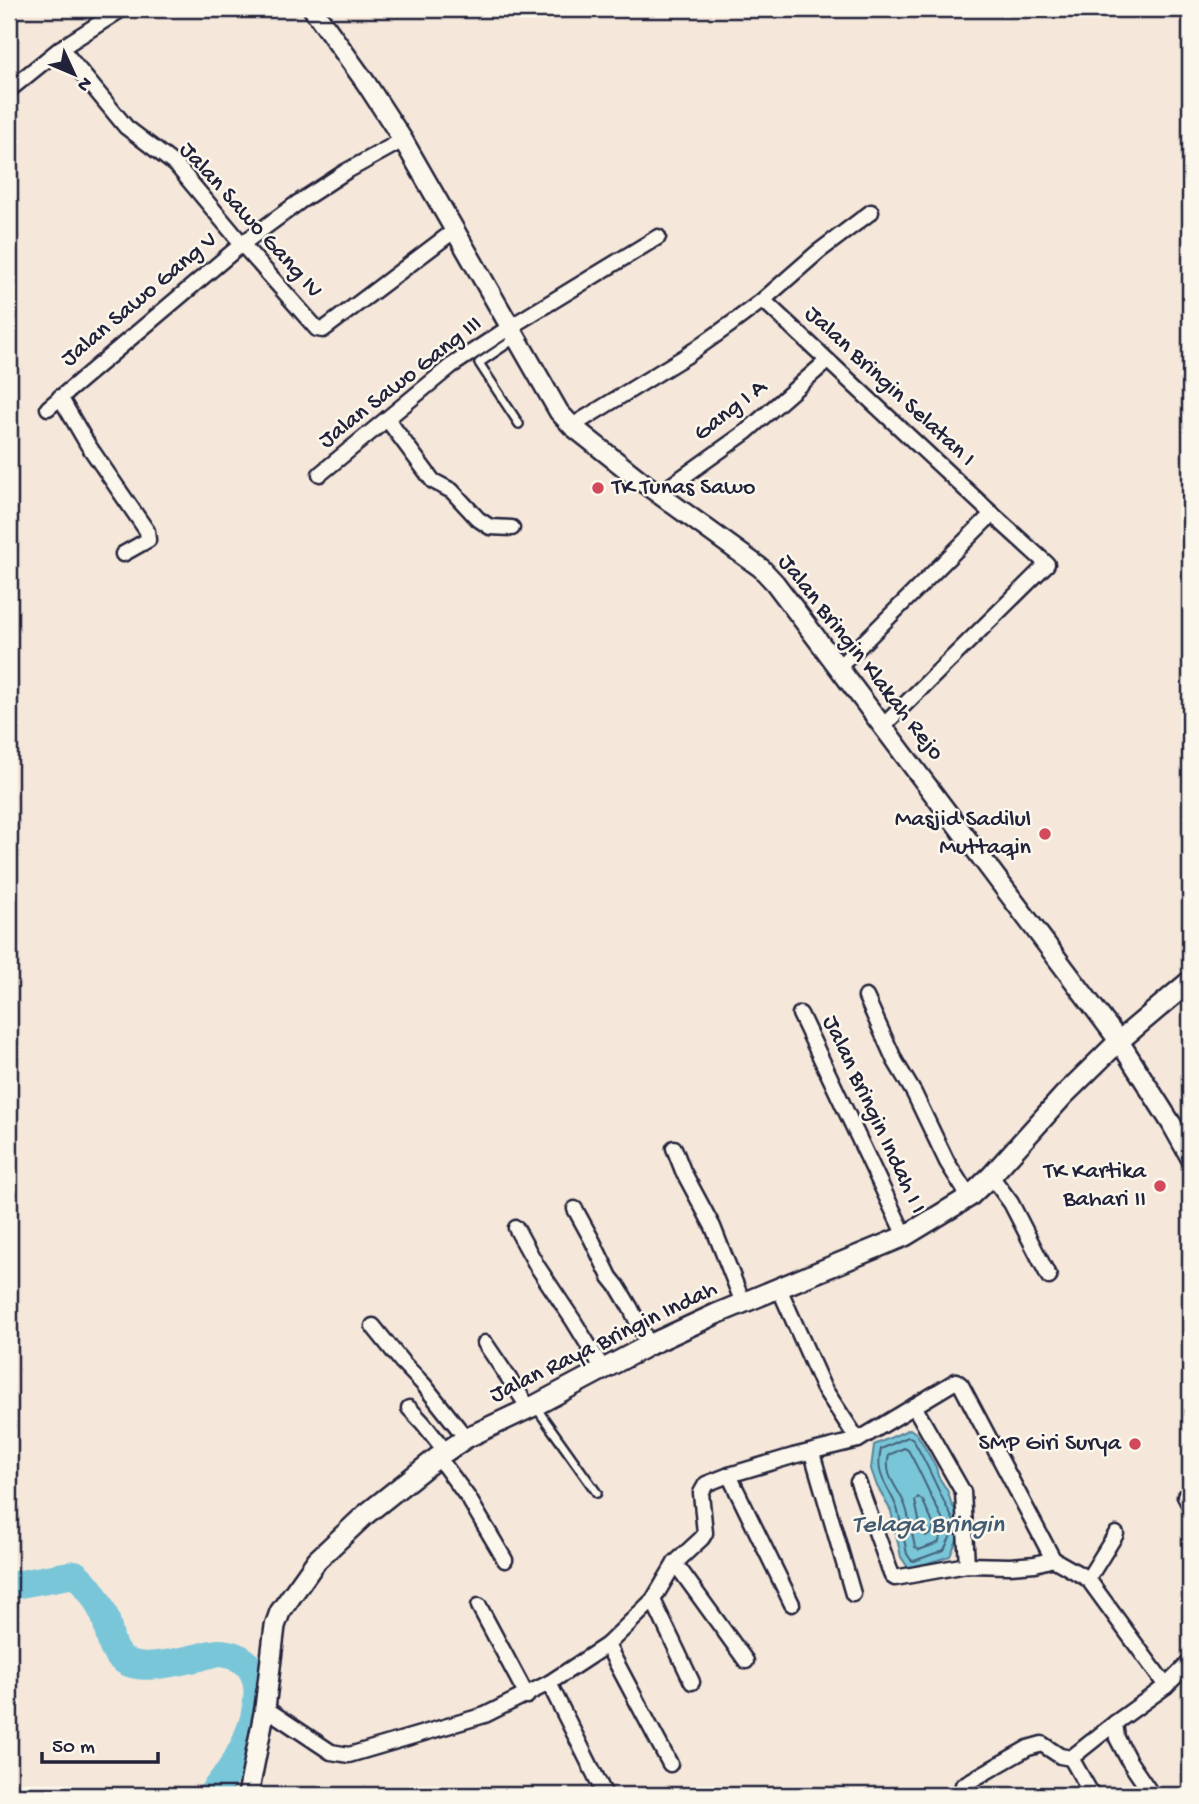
<svg xmlns="http://www.w3.org/2000/svg" width="1199" height="1804" viewBox="0 0 1199 1804" font-family="'Gochi Hand',sans-serif">
<style>
.water{fill:#7ac6d9;stroke:#57849a;stroke-width:2}
.lines{fill:none;stroke-linecap:round;stroke-linejoin:round}
.shore{stroke:#45647a;stroke-width:2}
.river{stroke:#7ac6d9;stroke-width:28}
.service-casing{stroke:#22223b;stroke-width:12}
.minor-casing{stroke:#22223b;stroke-width:19}
.tertiary-casing{stroke:#22223b;stroke-width:23}
.secondary-casing{stroke:#22223b;stroke-width:24}
.service{stroke:#fbf7ec;stroke-width:7}
.minor{stroke:#fbf7ec;stroke-width:14}
.tertiary{stroke:#fbf7ec;stroke-width:18}
.secondary{stroke:#fbf7ec;stroke-width:19}
.poi-dot{fill:#d1495b;stroke:#fbf7ec;stroke-width:2.5}
.labels{text-anchor:middle;dominant-baseline:central;stroke-width:5;stroke-linejoin:round;paint-order:stroke}
.street-label{font-size:24px;fill:#22223b;stroke:#fbf7ec}
.poi-label{font-size:24px;fill:#22223b;stroke:#fbf7ec;text-anchor:end}
.water-label{font-size:26px;font-style:italic;fill:#415b72;stroke:#fbf7ec}
</style>
<rect width="100%" height="100%" fill="#f5e7da"/>
<filter id="ink" filterUnits="userSpaceOnUse"><feTurbulence type="fractalNoise" baseFrequency=".0143" numOctaves="2"/><feDisplacementMap in="SourceGraphic" scale="14" xChannelSelector="R" yChannelSelector="G"/><feConvolveMatrix kernelMatrix="1 2 1 2 8 2 1 2 1" color-interpolation-filters="sRGB"/></filter>
<g filter="url(#ink)">
<path class="water" d="M910,1429L917,1434L936,1467L938,1476L947,1490L952,1505L964,1524L950,1556L909,1569L901,1557L891,1511L877,1486L871,1469L874,1445Z"/>
<g class="lines">
<g class="shore">
<path d="M904,1448L908,1450C922,1474 932,1501 946,1525L938,1543L919,1550L915,1547C912,1534 910,1521 906,1508C900,1488 883,1478 889,1455Z"/>
<path d="M918,1497L923,1501L934,1526L931,1534L927,1536L922,1534L915,1501Z"/>
<path d="M956,1525C940,1496 929,1466 912,1438L908,1437L881,1449C874,1478 890,1486 898,1511C902,1525 904,1540 907,1554L911,1560L914,1561L944,1550L956,1525"/>
</g>
<path class="river" d="M9,1586L75,1574C89,1585 98,1600 105,1617C111,1633 108,1653 127,1662C146,1671 181,1661 200,1657C207,1655 215,1652 221,1653C279,1659 255,1728 236,1761C229,1773 219,1784 211,1795"/>
<defs>
<g id="service">
<path d="M516,338L479,363L519,424"/>
<path d="M535,1406L597,1493"/>
</g>
<g id="minor">
<path d="M61,48L126,127L177,166L242,244L317,329L323,330L455,230"/>
<path d="M9,90L61,48L122,9"/>
<path d="M763,300L992,514L1047,564L883,726"/>
<path d="M60,397L88,445L147,531L148,540L123,554"/>
<path d="M48,408L242,244L299,202L345,172L403,140"/>
<path d="M387,419L433,481L452,491L478,519L490,527L512,528"/>
<path d="M572,426L686,356L731,324L763,300L818,252L871,212"/>
<path d="M320,474L451,366L510,327L658,237"/>
<path d="M659,494L746,432L827,361"/>
<path d="M838,668L992,514"/>
<path d="M866,997L895,1061L914,1093L947,1162L969,1197"/>
<path d="M800,1014L905,1236"/>
<path d="M674,1148L683,1171L713,1227L743,1303"/>
<path d="M991,1176L1011,1203L1049,1277"/>
<path d="M575,1209L592,1240L610,1277L618,1287L630,1307L649,1345"/>
<path d="M516,1228L537,1266L573,1320L603,1369"/>
<path d="M779,1288L823,1387L858,1440"/>
<path d="M373,1326L402,1362L424,1385L466,1438"/>
<path d="M485,1343L529,1408"/>
<path d="M914,1406L963,1492L967,1565"/>
<path d="M409,1408L423,1423L446,1452"/>
<path d="M812,1453L853,1594"/>
<path d="M438,1457L469,1499L505,1560"/>
<path d="M729,1475L792,1604"/>
<path d="M858,1482L892,1576L895,1578L967,1565L1010,1566L1035,1564L1053,1559L1088,1579"/>
<path d="M1185,1496L1190,1506"/>
<path d="M1116,1534L1088,1579L1166,1686"/>
<path d="M675,1563L746,1661"/>
<path d="M653,1600L692,1682"/>
<path d="M479,1606L527,1696"/>
<path d="M607,1645L670,1764"/>
<path d="M549,1683L605,1795"/>
<path d="M265,1708L331,1752L349,1755L485,1715L549,1683L607,1645L653,1600L675,1563L702,1538L705,1533L701,1493L706,1484L729,1475L793,1456L858,1440L956,1381L961,1385L1053,1559"/>
<path d="M1115,1723L1117,1738L1129,1761L1152,1795"/>
<path d="M1071,1758L1115,1723L1166,1686L1190,1662"/>
<path d="M1071,1758L1092,1795"/>
<path d="M963,1785L1028,1748L1042,1744L1060,1756L1071,1758"/>
</g>
<path id="tertiary" d="M313,9L366,83L403,140L559,412L572,426L645,484L761,568L775,583L1119,1041L1171,1123L1190,1157"/>
<path id="secondary" d="M248,1795L265,1708L275,1626L280,1612L317,1560L365,1515L438,1457L466,1438L534,1406L649,1345L716,1314L905,1236L969,1197L991,1176L1064,1095L1119,1041L1190,981"/>
</defs>
<use href="#service" class="service-casing"/>
<use href="#minor" class="minor-casing"/>
<use href="#tertiary" class="tertiary-casing"/>
<use href="#secondary" class="secondary-casing"/>
<use href="#service" class="service"/>
<use href="#minor" class="minor"/>
<use href="#tertiary" class="tertiary"/>
<use href="#secondary" class="secondary"/>
</g>
</g>
<g class="poi-dot">
<circle cx="598" cy="488" r="7"/>
<circle cx="1045" cy="834" r="7"/>
<circle cx="1160" cy="1186" r="7"/>
<circle cx="1135" cy="1444" r="7"/>
</g>
<g class="labels">
<g class="street-label">
<text transform="translate(250 221) rotate(48)">Jalan Sawo Gang IV</text>
<text transform="translate(140 300) rotate(-40)">Jalan Sawo Gang V</text>
<text transform="translate(401 383) rotate(-38)">Jalan Sawo Gang III</text>
<text transform="translate(889 387) rotate(43)">Jalan Bringin Selatan I</text>
<text transform="translate(731 411) rotate(-38)">Gang I A</text>
<text transform="translate(860 658) rotate(52)">Jalan Bringin Klakah Rejo</text>
<text transform="translate(873 1115) rotate(65)">Jalan Bringin Indah I I</text>
<text transform="translate(604 1343) rotate(-26)">Jalan Raya Bringin Indah</text>
</g>
<g class="poi-label">
<text x="612" y="488" text-anchor="start">TK Tunas Sawo</text>
<text x="1031" y="820">Masjid Sadilul<tspan x="1031" dy="28">Muttaqin</tspan></text>
<text x="1146" y="1172">TK Kartika<tspan x="1146" dy="28">Bahari II</tspan></text>
<text x="1121" y="1444">SMP Giri Surya</text>
</g>
<g class="water-label">
<text x="928" y="1526">Telaga Bringin</text>
</g>
</g>
<rect width="1199" height="1804" fill="none" stroke="#fbf7ec" stroke-width="35"/>
<rect x="18" y="18" width="1164" height="1769" fill="none" stroke="#22223b" stroke-width="2.5" filter="url(#ink)"/>
<g transform="translate(74 74) rotate(134)" stroke="#fbf7ec" stroke-width="5" paint-order="stroke">
<path d="M0-5L12 26L0 18L-12 26Z" fill="#22223b"/>
<text y="-10" font-size="19" font-weight="bold" text-anchor="middle" fill="#22223b">N</text>
</g>
<path d="M42 1752v10h116v-10" fill="none" stroke="#22223b" stroke-width="3.5"/>
<text x="52" y="1752" font-size="21" fill="#22223b" stroke="#fbf7ec" stroke-width="5" paint-order="stroke">50 m</text>
</svg>
